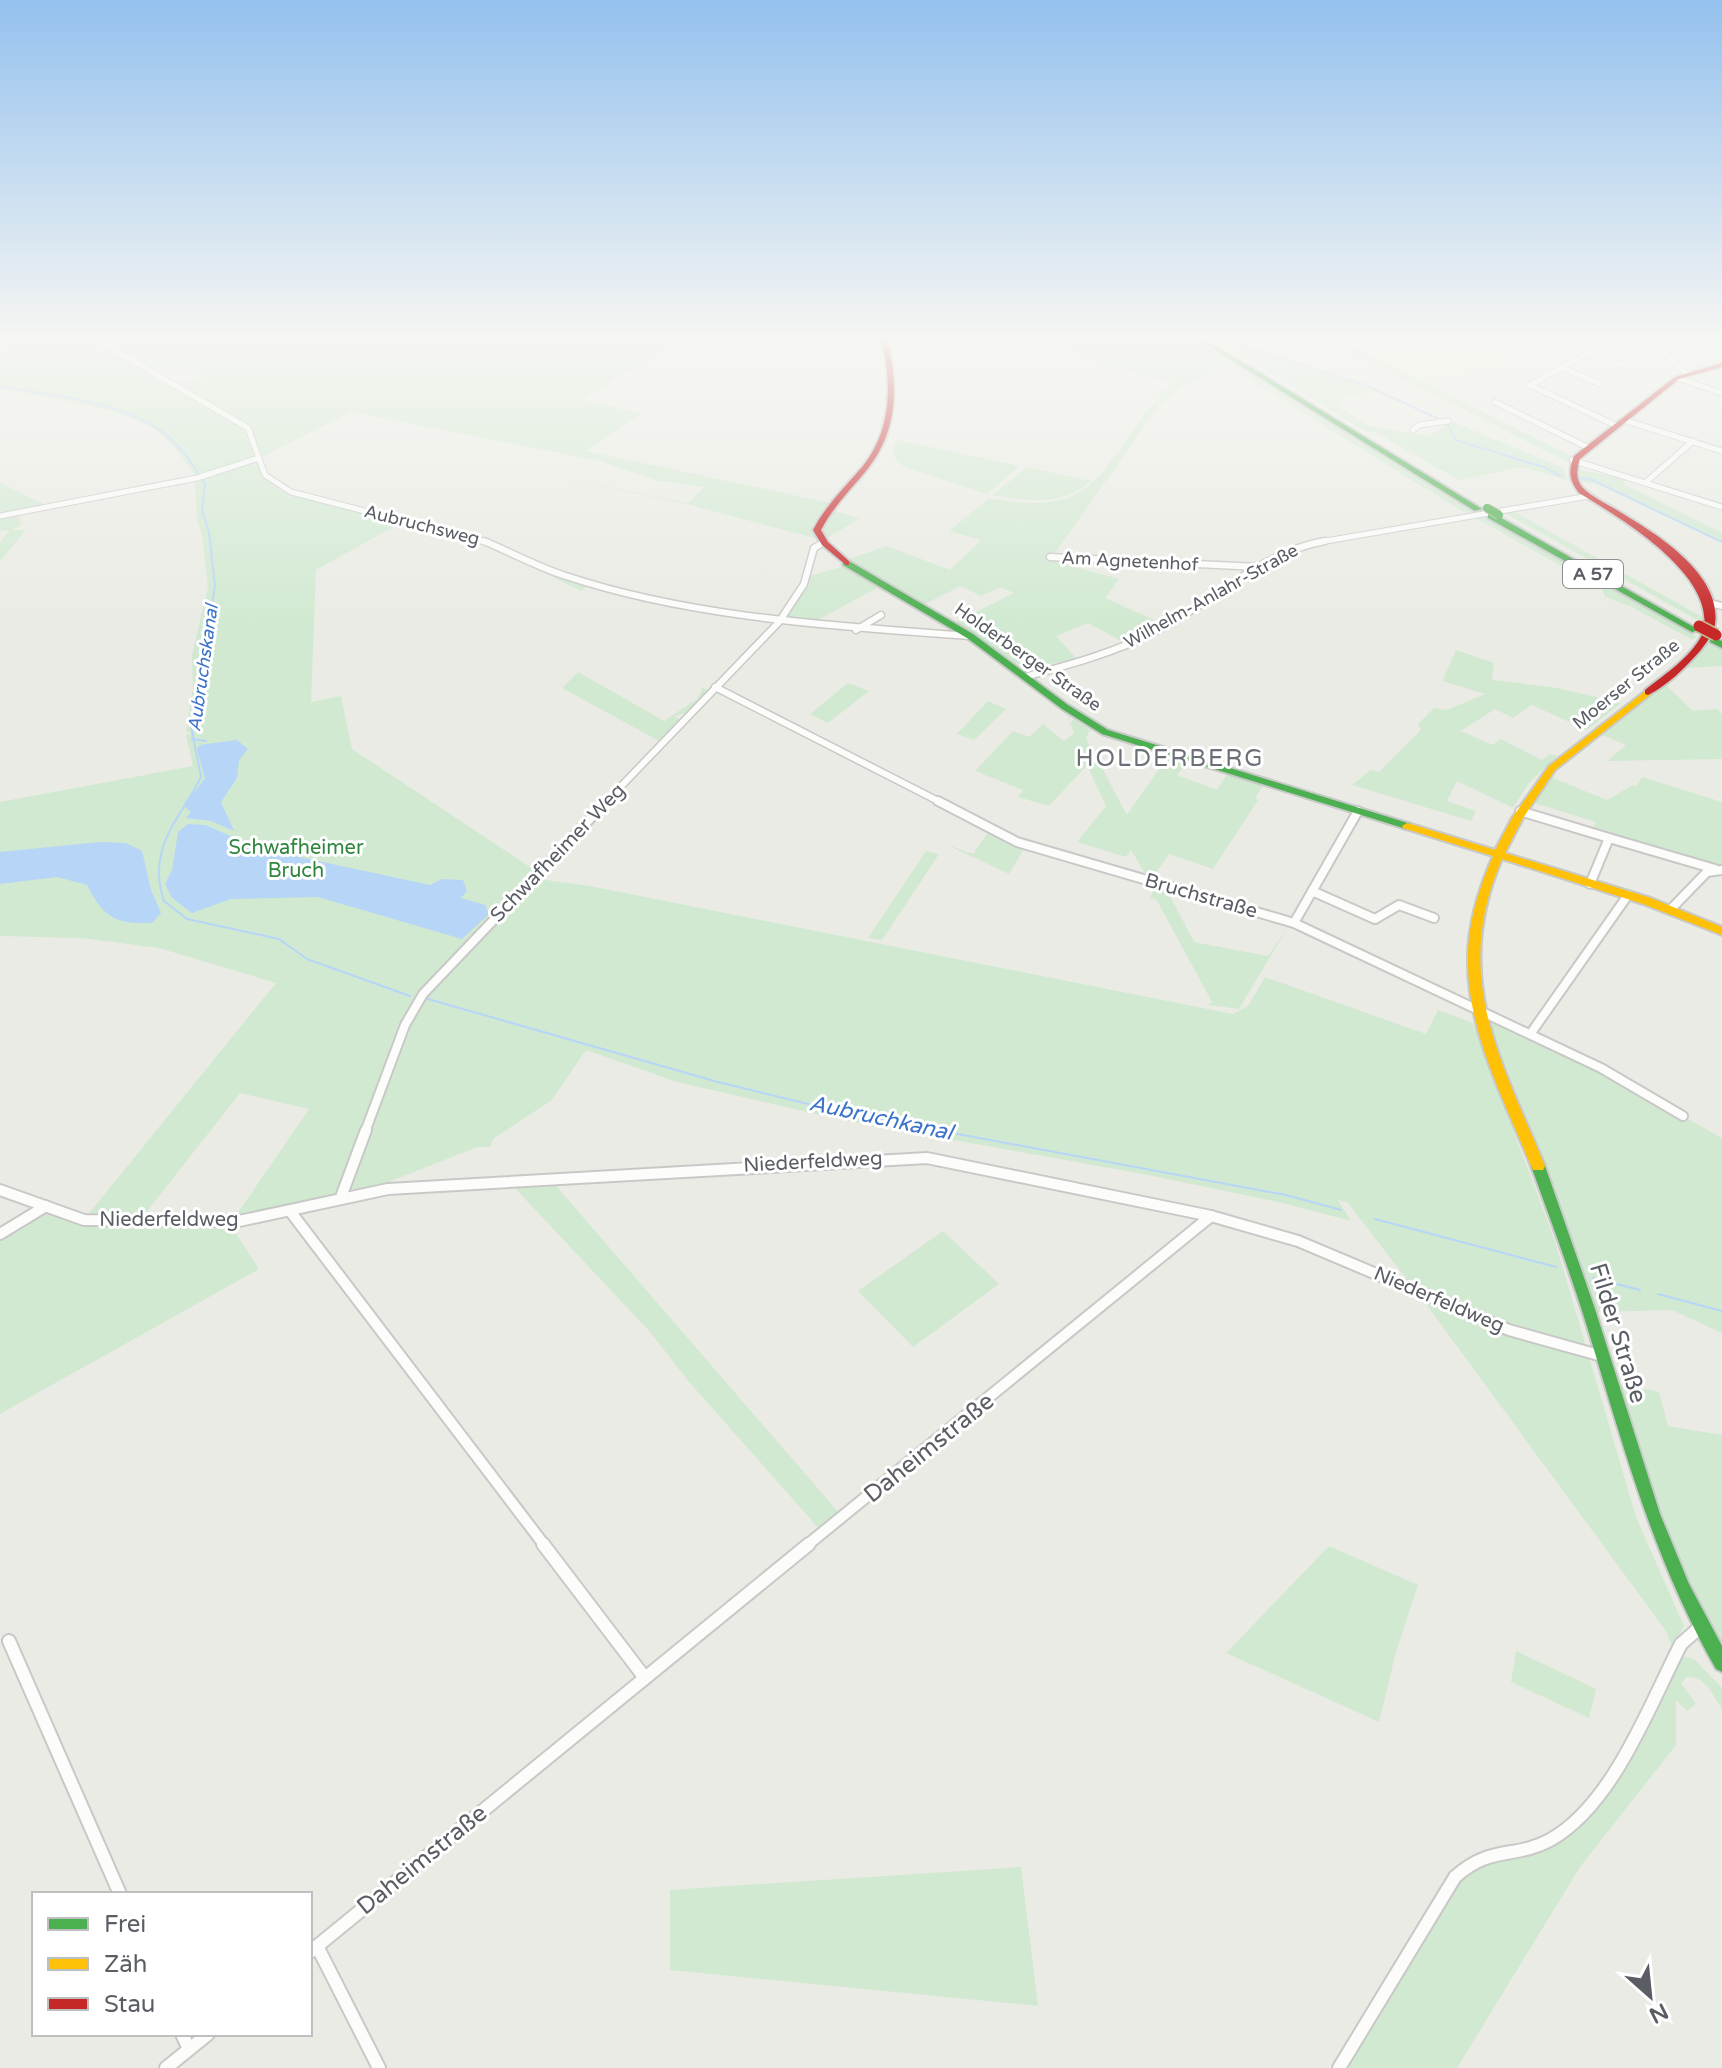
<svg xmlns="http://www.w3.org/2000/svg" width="1722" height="2068" viewBox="0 0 1722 2068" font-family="'Varela Round',sans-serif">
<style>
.commercial{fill:#f6f3dd}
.green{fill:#d1e9d1;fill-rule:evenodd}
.water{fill:#b7d5f7}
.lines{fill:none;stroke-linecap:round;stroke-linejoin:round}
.stream{stroke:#b7d5f7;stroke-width:2}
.street-far4-casing{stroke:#c8c9c7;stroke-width:7}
.street-far3-casing{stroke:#c8c9c7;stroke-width:9}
.street-far2-casing{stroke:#c8c9c7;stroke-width:12}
.street-far1-casing{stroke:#c8c9c7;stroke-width:14}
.street-casing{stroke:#c8c9c7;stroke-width:16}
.fast-casing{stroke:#c8cac9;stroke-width:4}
.slow-casing{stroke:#c8cac9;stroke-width:4}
.jam-casing{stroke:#c8cac9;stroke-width:4}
.street-far4{stroke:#fcfcfb;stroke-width:5}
.street-far3{stroke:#fcfcfb;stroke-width:6}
.street-far2{stroke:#fcfcfb;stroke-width:8}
.street-far1{stroke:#fcfcfb;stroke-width:10}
.street{stroke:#fcfcfb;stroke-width:12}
.fast{fill:#4caf50;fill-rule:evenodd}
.slow{fill:#ffc107;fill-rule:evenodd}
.jam{fill:#c62828;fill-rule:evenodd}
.fast-bridge-casing{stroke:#c3b992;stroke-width:10;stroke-linecap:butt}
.jam-bridge-casing{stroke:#c3b992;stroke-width:14;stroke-linecap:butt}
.fast-bridge{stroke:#4caf50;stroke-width:8}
.jam-bridge{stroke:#c62828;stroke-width:11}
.labels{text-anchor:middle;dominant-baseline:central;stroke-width:6;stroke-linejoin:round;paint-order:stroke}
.far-street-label{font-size:18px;fill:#5a5e64;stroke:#fff}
.shield{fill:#fff;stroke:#8c8e92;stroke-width:2}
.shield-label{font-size:18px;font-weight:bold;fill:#5a5e64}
.far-water-label{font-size:18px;font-style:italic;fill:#3c73ca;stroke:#fff}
.park-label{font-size:20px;fill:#2f863d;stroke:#fff}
.street-label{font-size:20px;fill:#5a5e64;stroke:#fff}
.water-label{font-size:22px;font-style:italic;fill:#3c73ca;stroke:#fff}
.quarter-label{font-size:24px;letter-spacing:2px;fill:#6b6f76;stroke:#fff}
.near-street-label{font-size:24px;fill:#5a5e64;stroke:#fff}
</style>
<rect width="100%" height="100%" fill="#ebebe5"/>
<path class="commercial" d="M1329,335H1521L1492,350L1513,357L1423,382Z"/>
<g class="green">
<path d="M691,335L582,399L641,414L585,451L831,503L814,525L817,539L687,504L506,466L688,503L704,487L655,480L601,461L351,412L261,457L206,475L50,506L47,504L194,475C185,459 169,438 152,428C114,406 44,398 0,389L2,335ZM185,367L204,378L168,386L145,373L152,370L159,374Z"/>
<path d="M1033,335H1189L1474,512L1465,513L1227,366L1182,388L1159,406L1050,560L1119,579L1105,598L1161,623L1123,642L1088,623L1056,636L1076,658C1005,677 1012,660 956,622L1014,593L1000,587L981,596L961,586L923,605L881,584L849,559L887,546L950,570L981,540L949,531L989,498C1112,523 1100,451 1173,383L1079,357Z"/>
<path d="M1312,335H1329L1571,456L1568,462Z"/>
<path d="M1216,339L1233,342L1380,390L1345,397L1338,405L1369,426L1429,436L1451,421L1563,468L1567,480L1522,467L1459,480L1375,432H1366Z"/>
<path d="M896,440L1015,465L1018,467L987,494L903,466C893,458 891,452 896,440Z"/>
<path d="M257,460L266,479L282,491L472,538L590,585L581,591L482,543L402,522L316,570L311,702L341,696L352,749L536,871L531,878L590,886L1233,1014L1248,1006L1265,977L1426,1034L1438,1010L1473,1023L1555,1241L1636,1517L1684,1626L1673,1649L1666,1631L1420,1296L1438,1300L1432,1290L1409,1282L1347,1202L1338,1200L1351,1221L1283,1203L1143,1174L842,1120L677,1082L586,1050L552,1100L493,1139L490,1147H477L371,1189L354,1191L349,1187L408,1025L420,1005L411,1003L343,1185L333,1196L233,1220L309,1109L240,1093L141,1219L86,1217L276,983L159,948L81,938L0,936V802L193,766L186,735L192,733L186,731L193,687L192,655L208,587L202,534L197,520L195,480Z"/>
<path d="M1028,467L1091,481C1061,507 1029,501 992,495Z"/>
<path d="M1580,470L1628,479L1622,483L1722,533V543L1597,484L1581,482Z"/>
<path d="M0,483L43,504L45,507L0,515Z"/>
<path d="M831,510L860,518L826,539L821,529Z"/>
<path d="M1513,511L1704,618L1703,623L1503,512Z"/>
<path d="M14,516L20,518L21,525L12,530H26L0,561V543L9,530L0,531V518Z"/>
<path d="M1481,516L1696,636L1693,640L1632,607L1605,597L1602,589L1474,517Z"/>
<path d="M848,565L877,588L810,624L784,619L807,585L809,576Z"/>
<path d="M1707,643L1722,650V666L1682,668Z"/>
<path d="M1456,650L1494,663L1492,680L1558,688L1621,703L1587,730L1532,705L1513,718L1495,709L1461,731L1493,745L1501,739L1542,760L1550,754L1557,756L1529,783L1513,808L1457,781L1447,801L1476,811L1471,821L1352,785L1371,770L1379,772L1421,730L1418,724L1434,708L1447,710L1485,694L1442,681Z"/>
<path d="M1676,671L1688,672H1677L1664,683L1693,711L1717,709L1722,714V759L1607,761L1626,745L1602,735L1582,747Z"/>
<path d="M578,672L664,721L697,699L702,690L700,687L710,690L687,713L674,716L681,720L659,741L562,688Z"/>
<path d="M848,683L869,691L828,723L810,714Z"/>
<path d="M988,701L1006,709L974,740L957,734Z"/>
<path d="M1066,713L1071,723L1073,719L1090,730L1086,738L1127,815L1168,756L1188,762L1177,775L1217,790L1228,773L1263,786L1255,798L1258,800L1213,869L1169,854L1157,871L1164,884L1148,878L1131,850L1126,857L1077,842L1106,806L1087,765L1049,806L1018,797L1023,790L975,771L1013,731L1029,737L1043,724L1064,741L1074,733Z"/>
<path d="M1551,777L1607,800L1633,785L1637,786L1642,777L1722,802V867L1590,835L1596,822L1531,802Z"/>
<path d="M989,831L1025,847L1009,874L945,844L973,854Z"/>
<path d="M926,851L939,854L882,940L868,938Z"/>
<path d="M1155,886L1167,890L1194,942L1268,956L1288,927L1239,1009L1208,1005L1212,1002L1156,899H1150Z"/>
<path d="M1494,1023L1593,1066L1722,1138V1333L1672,1310L1597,1312L1572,1238L1490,1026Z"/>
<path d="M551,1180L840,1514L822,1532L689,1382L651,1333L512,1185Z"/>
<path d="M45,1212L73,1221L231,1226L259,1269L0,1414V1237Z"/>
<path d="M943,1231L999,1284L913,1347L858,1291Z"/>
<path d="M1618,1384L1659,1392L1668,1426L1722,1435V1653L1670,1559Z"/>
<path d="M1329,1546L1418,1585L1396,1652L1379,1722L1226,1653Z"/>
<path d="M1516,1651L1596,1689L1589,1718L1511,1682Z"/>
<path d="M1681,1656L1694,1659L1722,1688V1709C1712,1695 1707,1677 1687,1677L1681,1683L1696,1704L1687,1711L1676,1700V1745L1580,1867L1457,2068H1348L1458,1880C1483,1854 1517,1857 1550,1845C1569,1838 1586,1820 1600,1806Z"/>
<path d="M1021,1867L1038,2006L670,1970V1890Z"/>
</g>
<g class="water">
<path d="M237,740L248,749L239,760L237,778L221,802L234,831L211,821L186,818L191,812L184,806L205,778L197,750L199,745Z"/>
<path d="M188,824L206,825L230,836L231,849L248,846L430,885L442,879L463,880L467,891L461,898L485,905L489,914L462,939L318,897L231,899L192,913L172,898L165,884L172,870L178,832Z"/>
<path d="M100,842L126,843L142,851L151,890L161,913L152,923C115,924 104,918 87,885L57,877L0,884V852Z"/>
</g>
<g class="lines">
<g class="stream">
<path d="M1223,335L1233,342L1365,385L1441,420"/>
<path d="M0,386C52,396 117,400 161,431C180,444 193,465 205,484L202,511L209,532L215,586L191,726L201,777C180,819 146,848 164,901L187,919L279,939L307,959L410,996"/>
<path d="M1447,423L1456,440L1546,468L1560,476"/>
<path d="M1580,478L1590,479L1722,542"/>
<path d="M192,739L206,741"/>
<path d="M428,999L718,1082L845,1113L1286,1195L1341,1210"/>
<path d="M1375,1219L1556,1267"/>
<path d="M1593,1278L1640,1290"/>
<path d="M1658,1294L1722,1311"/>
</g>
<defs>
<g id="street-far4">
<path d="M89,335L248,428L265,475L291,492L489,543"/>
<path d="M1601,335L1613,342"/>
<path d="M1643,335L1687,374"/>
<path d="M1593,349L1622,365"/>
<path d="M1562,368L1600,384"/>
<path d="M1677,378L1722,393"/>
<path d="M1530,385L1605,344L1681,335"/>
<path d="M1530,385L1617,426"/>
<path d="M1495,402L1589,448"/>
<path d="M1624,420L1722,451"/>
<path d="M1413,430L1419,425L1448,421"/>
<path d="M1572,460L1722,507"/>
<path d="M1645,483L1693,441"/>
<path d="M0,516L197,478L259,458"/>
<path d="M1314,543L1589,496"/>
</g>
<g id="street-far3">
<path d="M484,541C510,552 536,566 563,575C690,618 836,626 969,636"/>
<path d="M1050,557L1259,567"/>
<path d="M1706,602L1722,606"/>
<path d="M856,630L881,615"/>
<path d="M1025,677C1068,665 1113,653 1153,633C1211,604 1260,552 1325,541"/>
<path d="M715,687L942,803"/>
<path d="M605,803L779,622L804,584L814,548L824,542"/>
</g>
<g id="street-far2">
<path d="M938,801L1017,842L1294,923L1601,1068L1683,1116"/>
<path d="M1520,811L1609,838"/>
<path d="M1590,884L1609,838L1715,869"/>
<path d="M1312,891L1375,919L1399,905L1434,918"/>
<path d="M1671,909L1707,872L1722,870"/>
<path d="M1294,923L1358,811"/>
<path d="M1531,1033L1628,895"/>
<path d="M365,1132L405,1025L423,994L607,801"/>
</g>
<g id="street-far1">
<path d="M0,1190L84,1220L239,1221L388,1189L927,1158L1211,1216L1298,1241L1509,1330L1602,1356"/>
<path d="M341,1197L366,1130"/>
<path d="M290,1211L545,1546"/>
<path d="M0,1234L46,1206"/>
<path d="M806,1546L1211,1216"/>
</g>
<g id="street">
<path d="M543,1544L645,1678"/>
<path d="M9,1641L120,1894"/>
<path d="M317,1946L379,2068"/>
<path d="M310,1952L809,1544"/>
<path d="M182,2034L189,2049"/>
<path d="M166,2068L208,2034"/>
<path d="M1339,2068L1455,1877C1490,1845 1515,1859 1550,1840C1613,1805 1649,1706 1681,1644L1699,1628"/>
</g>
<g id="fast">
<path d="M1191,335H1198L1482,509L1475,511Z"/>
<path d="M1488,514H1494L1699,630L1692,632L1488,518Z"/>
<path d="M843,561H849L973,634L1068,705L1108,730L1411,824L1412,826L1407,829L1403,828L1102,734L1062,709L967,638L843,565Z"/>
<path d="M1713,637L1722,641V648L1710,642V638Z"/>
<path d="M1538,1161L1543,1162L1545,1166L1595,1309L1660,1514L1689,1584L1722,1646V1672L1716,1669C1654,1560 1625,1452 1589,1333C1572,1277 1551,1221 1531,1166L1533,1162Z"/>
</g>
<path id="slow" d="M1648,689L1651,690V694L1555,770L1523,818L1505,853L1651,898L1722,927V935L1643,904L1502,859C1451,976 1500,1058 1545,1166L1543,1170H1533L1531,1166C1505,1102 1468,1033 1468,963C1467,926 1478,890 1493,856L1403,828L1402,826L1407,823L1411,824L1495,850L1512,818L1549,766Z"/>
<g id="jam">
<path d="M880,335H886C899,383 899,431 866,471C850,490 833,507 821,530L828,542L849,561V565H846L822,545L813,530C826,505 845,487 863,466C893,428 892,380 880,335Z"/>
<path d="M1722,363V367L1679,379L1580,459C1577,469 1575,479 1583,488C1594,499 1612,506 1625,515C1660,536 1722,576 1715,624C1714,634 1706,643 1700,651C1686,667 1667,686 1648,695L1645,694V690C1665,674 1690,658 1702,635C1722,577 1617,516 1579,493C1569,480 1568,471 1574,456L1675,377Z"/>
</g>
</defs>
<use href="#street-far4" class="street-far4-casing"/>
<use href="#street-far3" class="street-far3-casing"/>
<use href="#street-far2" class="street-far2-casing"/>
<use href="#street-far1" class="street-far1-casing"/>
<use href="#street" class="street-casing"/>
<use href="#fast" class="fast-casing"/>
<use href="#slow" class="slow-casing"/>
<use href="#jam" class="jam-casing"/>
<use href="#street-far4" class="street-far4"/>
<use href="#street-far3" class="street-far3"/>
<use href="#street-far2" class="street-far2"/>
<use href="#street-far1" class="street-far1"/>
<use href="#street" class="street"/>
<use href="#fast" class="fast"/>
<use href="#slow" class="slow"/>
<use href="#jam" class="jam"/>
<defs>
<path id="fast-bridge" d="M1487,508L1499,515"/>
<path id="jam-bridge" d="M1699,626L1716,635"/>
</defs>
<use href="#fast-bridge" class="fast-bridge-casing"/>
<use href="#jam-bridge" class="jam-bridge-casing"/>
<use href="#fast-bridge" class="fast-bridge"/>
<use href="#jam-bridge" class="jam-bridge"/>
</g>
<linearGradient id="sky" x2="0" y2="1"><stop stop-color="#94c1ee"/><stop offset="0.54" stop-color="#f6f6f3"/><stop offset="1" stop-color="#f6f6f3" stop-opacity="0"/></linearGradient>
<rect width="1722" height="625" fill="url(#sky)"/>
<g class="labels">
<g class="far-street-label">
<text transform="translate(422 525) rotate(14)">Aubruchsweg</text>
<text transform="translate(1130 561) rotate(3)">Am Agnetenhof</text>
<text transform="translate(1211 596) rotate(-29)">Wilhelm-Anlahr-Straße</text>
<text transform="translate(1028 657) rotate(35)">Holderberger Straße</text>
<text transform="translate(1626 684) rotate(-39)">Moerser Straße</text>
</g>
<rect class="shield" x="1563" y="560" width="60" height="28" rx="6"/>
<g class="shield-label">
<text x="1593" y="574">A 57</text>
</g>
<g class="far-water-label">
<text transform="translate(203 668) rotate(-82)">Aubruchskanal</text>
</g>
<g class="park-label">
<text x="296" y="848">Schwafheimer<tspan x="296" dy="23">Bruch</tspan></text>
</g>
<g class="street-label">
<text transform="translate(558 853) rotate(-46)">Schwafheimer Weg</text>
<text transform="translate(1201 896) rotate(16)">Bruchstraße</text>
<text transform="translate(813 1162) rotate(-3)">Niederfeldweg</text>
<text x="169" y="1220">Niederfeldweg</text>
<text transform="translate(1439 1300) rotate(23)">Niederfeldweg</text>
</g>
<g class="water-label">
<text transform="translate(881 1118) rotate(12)">Aubruchkanal</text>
</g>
<g class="quarter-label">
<text x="1170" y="758">HOLDERBERG</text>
</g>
<g class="near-street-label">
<text transform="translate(1618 1333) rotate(73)">Filder Straße</text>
<text transform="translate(929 1448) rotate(-39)">Daheimstraße</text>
<text transform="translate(422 1860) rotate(-39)">Daheimstraße</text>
</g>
</g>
<rect x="32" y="1892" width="280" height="144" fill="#ffffff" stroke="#bdbfc1" stroke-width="2"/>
<rect x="48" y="1918" width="40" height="12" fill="#4caf50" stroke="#bdbfc1" stroke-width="2"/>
<text x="104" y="1932" font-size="24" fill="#5a5e64">Frei</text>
<rect x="48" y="1958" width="40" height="12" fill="#ffc107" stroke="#bdbfc1" stroke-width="2"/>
<text x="104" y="1972" font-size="24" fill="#5a5e64">Zäh</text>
<rect x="48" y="1998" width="40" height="12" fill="#c62828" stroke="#bdbfc1" stroke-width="2"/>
<text x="104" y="2012" font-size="24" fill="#5a5e64">Stau</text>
<g transform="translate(1650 1996) rotate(153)" stroke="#ffffff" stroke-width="6" paint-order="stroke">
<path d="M0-6L14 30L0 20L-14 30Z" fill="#5a5e64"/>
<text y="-12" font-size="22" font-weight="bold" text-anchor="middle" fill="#5a5e64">N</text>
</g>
</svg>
